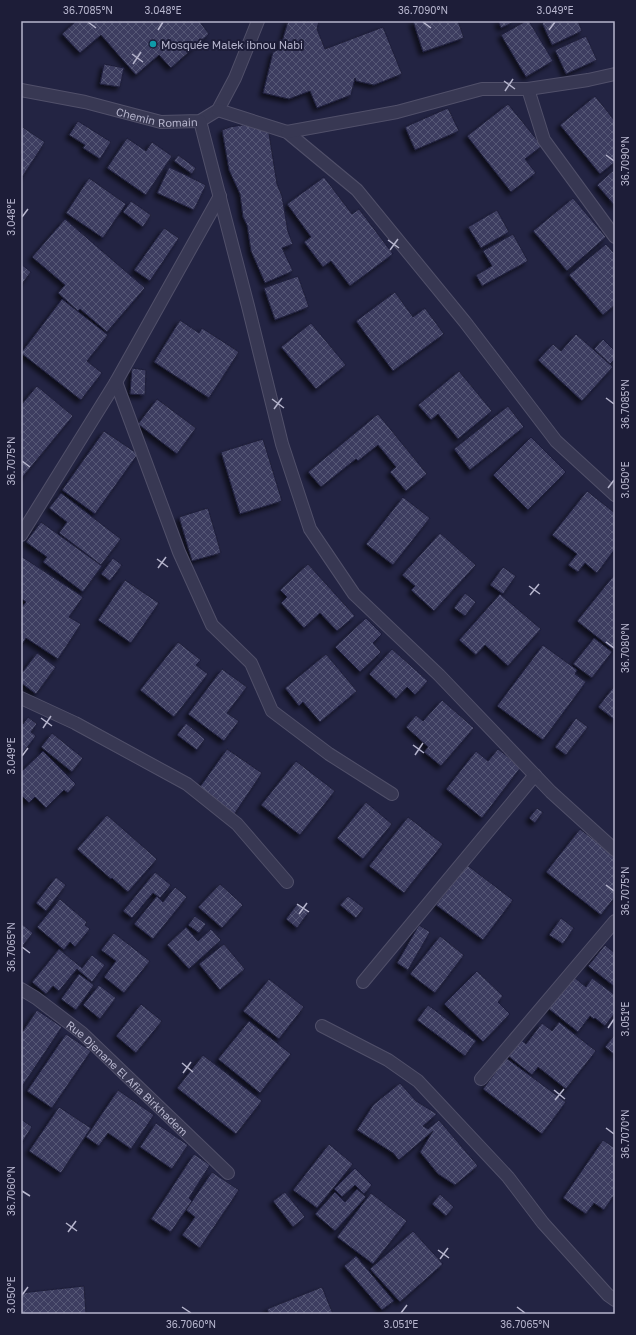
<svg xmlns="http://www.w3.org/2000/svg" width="636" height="1335" viewBox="0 0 636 1335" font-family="'Golos Text',sans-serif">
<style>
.building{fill:url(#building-cross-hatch);stroke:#1f1f3a;filter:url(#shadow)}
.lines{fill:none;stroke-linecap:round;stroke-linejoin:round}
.minor-casing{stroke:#51506a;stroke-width:14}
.minor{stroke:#383853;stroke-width:12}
.ticks{fill:none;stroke:#b6b5cd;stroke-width:1.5}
.culture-dot{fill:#0f9aa8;stroke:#1d1d38;stroke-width:1.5}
.labels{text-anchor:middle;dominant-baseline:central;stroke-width:4;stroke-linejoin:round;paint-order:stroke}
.poi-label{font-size:11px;fill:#b6b5cd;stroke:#1d1d38;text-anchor:start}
.street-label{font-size:11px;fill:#b6b5cd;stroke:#1d1d38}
.neatline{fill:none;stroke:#b6b5cd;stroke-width:1.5}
.ticks-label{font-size:10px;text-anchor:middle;fill:#b6b5cd}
</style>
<defs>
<pattern id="building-cross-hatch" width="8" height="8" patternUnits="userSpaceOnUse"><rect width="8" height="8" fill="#3d3e61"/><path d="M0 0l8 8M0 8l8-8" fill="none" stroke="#575876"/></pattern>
<filter id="shadow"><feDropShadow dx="-3.5" dy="3.5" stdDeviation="2" flood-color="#0009"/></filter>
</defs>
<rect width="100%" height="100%" fill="#232443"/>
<g class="building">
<path d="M76,21H201L200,22L209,34L171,68L159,55L136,75L101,35L80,53L62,34Z"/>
<path d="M288,21H319L317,29L325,49L383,27L402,74L374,85L356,81L355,78L351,95L317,108L310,91L289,99L263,93L273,52L280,49Z"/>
<path d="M413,21H458L464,38L423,52Z"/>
<path d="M498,21H513L514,22L501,28Z"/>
<path d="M526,21H529L553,61L526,77L501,35Z"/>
<path d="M547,21H578L582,31L552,45L542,23Z"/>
<path d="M586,36L597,60L566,74L555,50Z"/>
<path d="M104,64L124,68L120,87L100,84Z"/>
<path d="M595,96L615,121V162L600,174L560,125Z"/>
<path d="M508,104L542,146L525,159L536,173L511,192L467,136Z"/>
<path d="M448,108L459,131L415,150L405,127Z"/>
<path d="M78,121L111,142L100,159L83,148L85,145L69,135Z"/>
<path d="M267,121L277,184L282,196L288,232L293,244L282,248L293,271L265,283L251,251L247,225L243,217L240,194L229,170L222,130L230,127Z"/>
<path d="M21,126L45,142L21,179Z"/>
<path d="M127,138L146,151L152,142L172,156L146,195L107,168Z"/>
<path d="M178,155L196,168L192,174L174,161Z"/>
<path d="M169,167L206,185L194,210L157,193Z"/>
<path d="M615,169V206L597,185Z"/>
<path d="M324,177L352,214L359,209L393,254L350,286L331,261L323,267L304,242L311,237L287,204Z"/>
<path d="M89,178L126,204L103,238L66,213Z"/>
<path d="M573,198L606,237L567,271L533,231Z"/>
<path d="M131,201L151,215L143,227L123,212Z"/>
<path d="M497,210L509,232L481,248L468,227Z"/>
<path d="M65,219L145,288L107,332L80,309L78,311L58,293L65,285L32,257Z"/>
<path d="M164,228L179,238L150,281L134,270Z"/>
<path d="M513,234L528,261L482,286L476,275L492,266L483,251Z"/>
<path d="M606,244L615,254V305L603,315L569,275Z"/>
<path d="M21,264L31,272L21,285Z"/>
<path d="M298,276L309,307L275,320L264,288Z"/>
<path d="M395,292L413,317L425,308L444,334L393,371L356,321Z"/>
<path d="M62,299L108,335L87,361L102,373L81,400L21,353Z"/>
<path d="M180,320L199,333L202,328L239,352L209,398L154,362Z"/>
<path d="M311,323L346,365L316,389L281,347Z"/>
<path d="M576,334L613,367L582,401L538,360L553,344L561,351Z"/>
<path d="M603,339L615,351V359L610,364L594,349Z"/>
<path d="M132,368L146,370L145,395L130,394Z"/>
<path d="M459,371L492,411L458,439L438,414L431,420L418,405Z"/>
<path d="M37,386L73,416L21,479V405Z"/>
<path d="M157,399L196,428L177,454L138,424Z"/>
<path d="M508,406L524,427L470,470L454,449Z"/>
<path d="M378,414L427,474L406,491L390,472L396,467L378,445L358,461L356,459L321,487L308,472Z"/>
<path d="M104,431L138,454L95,514L62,490Z"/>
<path d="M531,437L566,472L528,510L493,475Z"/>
<path d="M263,439L282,501L240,514L221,452Z"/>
<path d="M587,491L615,513V549L597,573L585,563L578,572L568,565L577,554L552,535Z"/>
<path d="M61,493L121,539L101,565L59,533L67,522L49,508Z"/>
<path d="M403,497L430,518L393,565L366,544Z"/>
<path d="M208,508L221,553L192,561L179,517Z"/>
<path d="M41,522L102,566L83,592L43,562L47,557L26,542Z"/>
<path d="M440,533L476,565L434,611L411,590L415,586L402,575Z"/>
<path d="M21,556L83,597L69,617L81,624L58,659L26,638L21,646V608L26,602L21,598Z"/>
<path d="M113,558L122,565L110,581L101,574Z"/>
<path d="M308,564L355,616L337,631L320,613L304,628L281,603L287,597L280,590Z"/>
<path d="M503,567L516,576L503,594L490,585Z"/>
<path d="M615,574V651L577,621Z"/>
<path d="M125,580L159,603L131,643L98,620Z"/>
<path d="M465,593L476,602L465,616L454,608Z"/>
<path d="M500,594L541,629L508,666L485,645L476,655L459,640Z"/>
<path d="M366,618L382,634L373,643L381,652L360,672L335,647Z"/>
<path d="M594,638L612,652L592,678L573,664Z"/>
<path d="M178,642L201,660L196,665L208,674L174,717L140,690Z"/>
<path d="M543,645L577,670L575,674L586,682L543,740L497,706Z"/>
<path d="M392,649L428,681L415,695L407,687L396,699L369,674Z"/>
<path d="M37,653L56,667L36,694L21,683V674Z"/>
<path d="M326,654L357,691L320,722L303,702L299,706L285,688Z"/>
<path d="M222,669L247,687L227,713L239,721L224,741L188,714Z"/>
<path d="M615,685V720L598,707Z"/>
<path d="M442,700L474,728L441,766L424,752L428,747L406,727L416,715L423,721Z"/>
<path d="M28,717L37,724L31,732L36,736L21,755V723L23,724Z"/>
<path d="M576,718L588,727L566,755L555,747Z"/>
<path d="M186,723L205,739L197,750L177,735Z"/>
<path d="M52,733L83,758L72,772L41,747Z"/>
<path d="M227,749L262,773L233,816L197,791Z"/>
<path d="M498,749L521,767L482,818L446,789L476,751L488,761Z"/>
<path d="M43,751L76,784L68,793L64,790L46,808L35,797L29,803L21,795V772Z"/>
<path d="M296,761L335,791L300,835L261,805Z"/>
<path d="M366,802L392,824L363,859L337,838Z"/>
<path d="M537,808L543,812L535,823L529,818Z"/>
<path d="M107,815L157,859L128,892L112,878L111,879L77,849Z"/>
<path d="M408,817L443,844L404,893L369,866Z"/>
<path d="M580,829L615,856V897L601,915L546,872Z"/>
<path d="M467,865L513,900L483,940L436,905Z"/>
<path d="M155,872L171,885L160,898L153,893L132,918L123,911Z"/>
<path d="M56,877L66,885L46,911L36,903Z"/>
<path d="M220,884L243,905L222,928L198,907Z"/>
<path d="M175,887L187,897L153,939L134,924L157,896L163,902Z"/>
<path d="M348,896L364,908L356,918L340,905Z"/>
<path d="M60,899L87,922L85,925L90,929L75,947L70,942L64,950L37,927Z"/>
<path d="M298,903L309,912L297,928L286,919Z"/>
<path d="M195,916L206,924L199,933L188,925Z"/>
<path d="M561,918L574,928L563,944L549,935Z"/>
<path d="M21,923L33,933L21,948Z"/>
<path d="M419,925L430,932L408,970L397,963Z"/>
<path d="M186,927L198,941L211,929L221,940L189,969L167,945Z"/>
<path d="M114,933L150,961L124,993L104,977L116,961L101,950Z"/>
<path d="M440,936L464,955L435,993L410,974Z"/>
<path d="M224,944L245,969L220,990L199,964Z"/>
<path d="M605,945L615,953V987L588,966Z"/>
<path d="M59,949L82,968L92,955L105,965L92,982L77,969L59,991L53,986L46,994L32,982Z"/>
<path d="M477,971L503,996L498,1002L510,1014L483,1042L444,1004Z"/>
<path d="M79,974L94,985L76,1010L61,999Z"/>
<path d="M574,977L586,987L592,978L615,995V1013L605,1026L595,1018L594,1019L590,1016L578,1032L549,1009Z"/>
<path d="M269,979L304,1007L279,1039L243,1011Z"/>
<path d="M99,985L116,998L100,1019L83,1005Z"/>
<path d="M141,1004L162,1021L136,1053L116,1036Z"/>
<path d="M428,1005L476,1041L465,1056L417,1020Z"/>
<path d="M37,1010L62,1027L21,1088V1034Z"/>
<path d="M249,1021L291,1054L260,1093L218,1059Z"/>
<path d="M559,1022L596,1051L566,1089L538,1067L532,1075L507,1055L520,1039L526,1044L542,1023L552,1031Z"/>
<path d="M66,1034L91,1051L52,1108L27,1091Z"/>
<path d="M615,1034V1055L605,1047Z"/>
<path d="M203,1055L262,1101L236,1134L177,1088Z"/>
<path d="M506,1058L566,1102L542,1134L483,1089Z"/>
<path d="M400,1083L416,1101L437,1114L423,1126L428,1129L439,1120L478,1166L455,1185L438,1174L420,1152L433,1131L399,1160L393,1153L357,1130L373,1105Z"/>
<path d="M118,1090L154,1115L131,1149L108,1133L99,1146L86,1137Z"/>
<path d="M59,1107L91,1128L61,1173L29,1151Z"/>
<path d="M21,1119L32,1127L21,1144Z"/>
<path d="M156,1123L188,1145L172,1169L140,1147Z"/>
<path d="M603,1140L615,1148V1194L604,1210L594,1203L586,1214L563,1198Z"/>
<path d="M329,1144L353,1164L317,1208L293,1190Z"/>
<path d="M194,1154L210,1165L189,1198L192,1201L171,1232L151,1219Z"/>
<path d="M355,1168L372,1185L364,1194L355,1185L342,1197L334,1189Z"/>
<path d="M212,1172L239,1190L200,1248L182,1235L195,1217L186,1210Z"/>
<path d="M357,1189L366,1197L335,1231L315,1214L335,1192L345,1202Z"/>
<path d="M285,1192L305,1217L293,1227L273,1201Z"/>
<path d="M371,1193L407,1221L373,1264L337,1237Z"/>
<path d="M440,1194L454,1207L446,1216L432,1204Z"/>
<path d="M413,1231L443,1264L400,1302L370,1269Z"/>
<path d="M356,1256L394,1301L382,1310L344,1266Z"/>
<path d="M84,1286L86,1314H21V1293Z"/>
<path d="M322,1287L333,1314H269L267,1309Z"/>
</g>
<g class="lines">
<defs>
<g id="minor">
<path d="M528,89L544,140L615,237"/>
<path id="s1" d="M21,90L85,102L161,122L200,121L218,110L235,78L258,21"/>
<path d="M218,110L287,132L357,190L465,322L556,441L615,495"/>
<path d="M200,121L248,306L282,444L310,529L354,594L439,675L551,792L615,850"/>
<path d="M287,132L397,112L482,89H528L588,80L615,74"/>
<path d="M116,382L179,552L212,625L251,663L272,711L329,754L392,794"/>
<path d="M21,535L116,382L220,196"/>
<path d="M21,698L75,723L187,784L237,824L287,882"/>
<path d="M363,982L535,775"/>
<path id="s2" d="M21,989L36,998L82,1033L228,1173"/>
<path d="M322,1026L388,1060L418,1081L508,1177L543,1223L608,1295L615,1300"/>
<path d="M481,1079L615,921"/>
</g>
</defs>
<use href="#minor" class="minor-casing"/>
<use href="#minor" class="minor"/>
</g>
<path class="ticks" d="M88,22L96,28M423,22L431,28M158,30L163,22M549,30L555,22M132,54L143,62M133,64L141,52M504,81L515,89M505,91L513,79M606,155L614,161M22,217L28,209M388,240L399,248M390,250L398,239M606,398L614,404M272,399L284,408M274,409L282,398M22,461L30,467M608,488L614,480M157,559L168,567M158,568L166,557M529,586L540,594M530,595L539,584M606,642L614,648M41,718L52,726M43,728L51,716M413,745L424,753M415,755L423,743M22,756L28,748M606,885L614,891M297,904L309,912M299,914L307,903M22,947L30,953M608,1028L614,1019M182,1063L193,1072M183,1073L191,1062M554,1090L565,1099M555,1100L564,1089M606,1128L614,1134M22,1191L30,1196M66,1223L77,1231M68,1232L76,1221M438,1250L449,1258M440,1259L448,1248M22,1295L28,1287M182,1307L191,1313M517,1307L525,1313M401,1313L407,1305"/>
<circle class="culture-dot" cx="153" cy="44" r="4"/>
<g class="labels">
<g class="poi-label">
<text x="161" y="44">Mosquée Malek ibnou Nabi</text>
</g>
<g class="street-label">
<text stroke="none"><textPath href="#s1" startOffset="139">Chemin Romain</textPath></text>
<text stroke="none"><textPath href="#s2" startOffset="139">Rue Djenane El Afia Birkhadem</textPath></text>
</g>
</g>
<rect width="636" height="1335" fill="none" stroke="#1d1d38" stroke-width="44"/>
<rect x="22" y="22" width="592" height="1291" class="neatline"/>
<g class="ticks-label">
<text x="88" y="14">36.7085°N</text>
<text x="163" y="14">3.048°E</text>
<text x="423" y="14">36.7090°N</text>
<text x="555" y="14">3.049°E</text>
<text transform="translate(625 161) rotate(-90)" y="4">36.7090°N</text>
<text transform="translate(11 217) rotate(-90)" y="4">3.048°E</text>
<text transform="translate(625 404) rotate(-90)" y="4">36.7085°N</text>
<text transform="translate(11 461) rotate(-90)" y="4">36.7075°N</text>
<text transform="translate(625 480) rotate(-90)" y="4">3.050°E</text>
<text transform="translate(625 648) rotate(-90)" y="4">36.7080°N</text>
<text transform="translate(11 756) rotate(-90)" y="4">3.049°E</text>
<text transform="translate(625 891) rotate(-90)" y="4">36.7075°N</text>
<text transform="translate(11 947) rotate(-90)" y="4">36.7065°N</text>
<text transform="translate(625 1019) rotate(-90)" y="4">3.051°E</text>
<text transform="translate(625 1134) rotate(-90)" y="4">36.7070°N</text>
<text transform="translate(11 1191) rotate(-90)" y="4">36.7060°N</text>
<text transform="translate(11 1295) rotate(-90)" y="4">3.050°E</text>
<text x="191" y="1328">36.7060°N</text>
<text x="401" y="1328">3.051°E</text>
<text x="525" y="1328">36.7065°N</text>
</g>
</svg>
